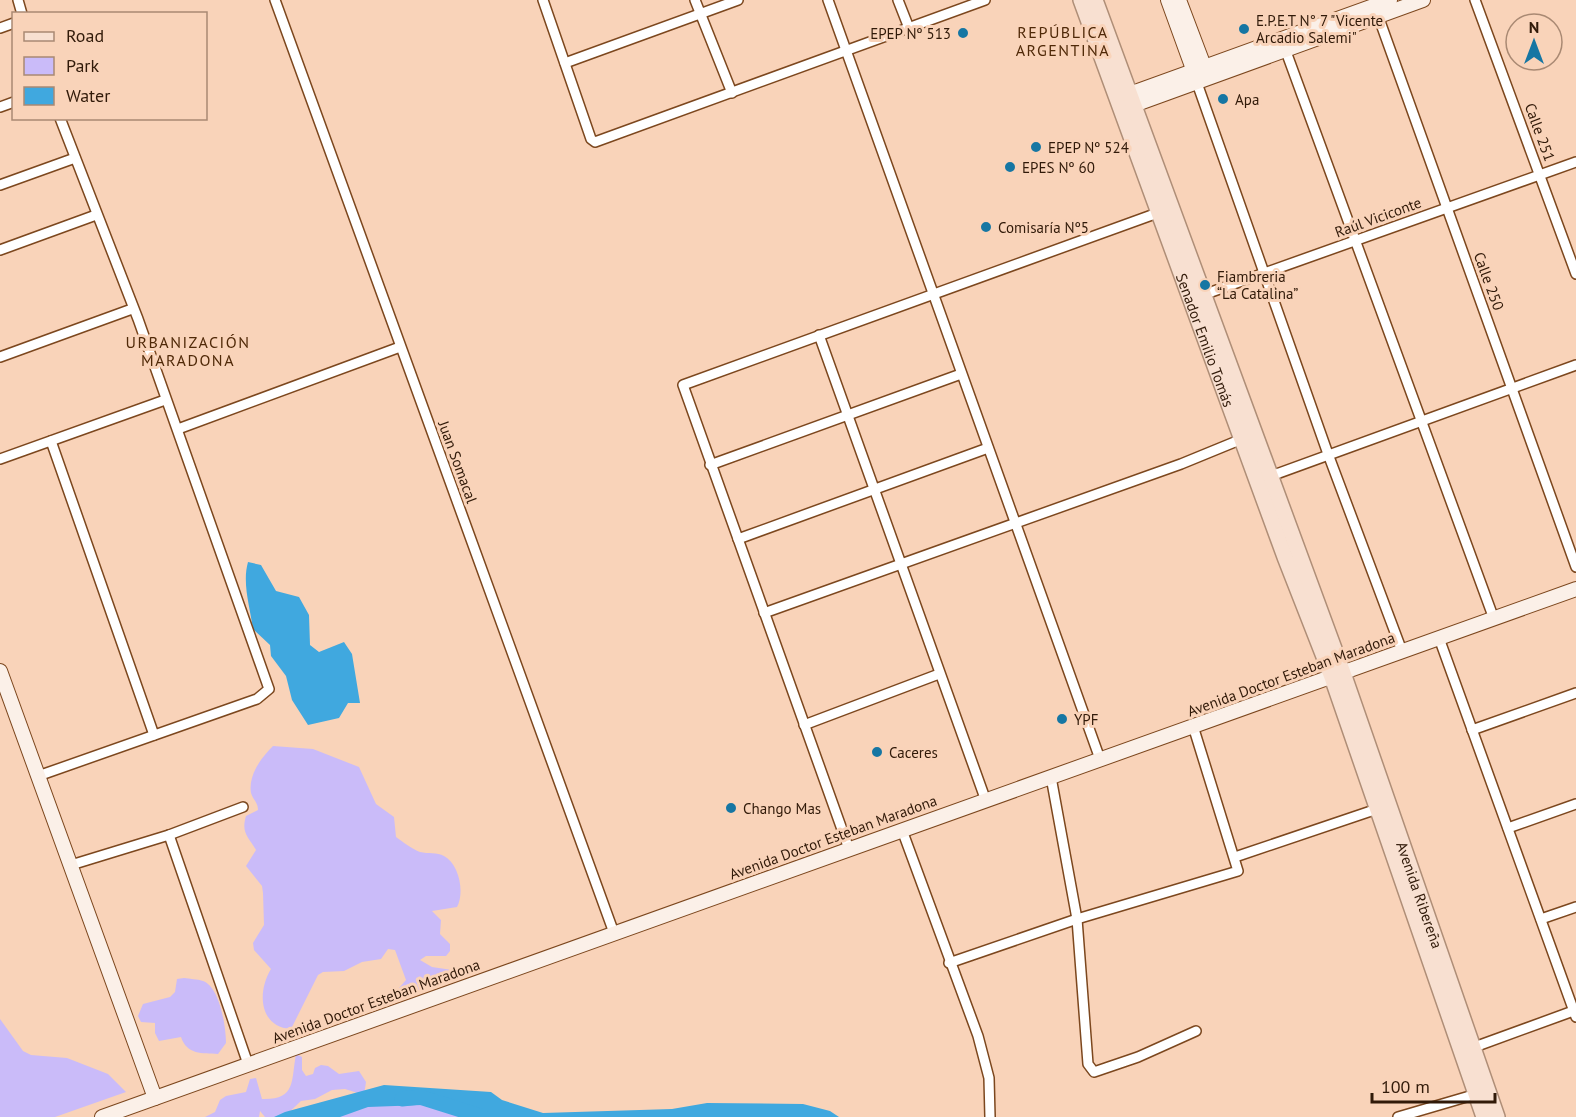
<svg xmlns="http://www.w3.org/2000/svg" width="1576" height="1117" viewBox="0 0 1576 1117" font-family="'PT Sans',sans-serif">
<style>
.green{fill:#cabbf9}
.water{fill:#40a8df}
.lines{fill:none;stroke-linecap:round;stroke-linejoin:round}
.river{stroke:#40a8df;stroke-width:15}
.minor-casing{stroke:#7c471e;stroke-width:12}
.secondary-casing{stroke:#7c471e;stroke-width:16}
.primary-casing{stroke:#af8e77;stroke-width:18}
.minor{stroke:#fff;stroke-width:9}
.secondary{stroke:#fbf0e8;stroke-width:14}
.primary{stroke:#f8e0d1;stroke-width:15}
.poi-dot{fill:#1676a3;stroke:#f9d3b9;stroke-width:2}
.labels{text-anchor:middle;dominant-baseline:central;stroke-width:6;stroke-linejoin:round;paint-order:stroke}
.poi-label{font-size:15px;fill:#311a09;stroke:#f9d3b9;text-anchor:start}
.street-label{font-size:15px;fill:#311a09;stroke:#f9d3b9}
.neighbourhood-label{font-size:16px;letter-spacing:1.5px;fill:#502908;stroke:#f9d3b9}
</style>
<rect width="100%" height="100%" fill="#f9d3b9"/>
<g class="green">
<path d="M273,746L313,749L359,767L376,804L394,817L396,837C403,842 412,849 420,852C428,854 437,852 444,856C459,864 465,892 457,907L432,911L441,920L440,934L450,944V951L446,956H426L420,960L432,967L452,970L450,976C444,979 437,980 431,982C418,988 407,1007 392,996L406,980L395,950L388,949L381,959L362,962L344,971L323,972L318,975L291,1029C259,1027 257,992 271,969L254,950L253,943L264,925L263,893L262,886L246,866L256,850C248,836 241,833 246,816L258,810C258,802 253,800 251,793C248,775 261,758 273,746Z"/>
<path d="M184,978C190,979 197,979 203,981C220,987 226,1027 226,1043L218,1054C202,1053 187,1055 181,1037L159,1041L155,1033V1023L141,1022L138,1016L143,1004L170,997L175,992L177,979Z"/>
<path d="M0,1019L23,1051L31,1055L67,1058L108,1074L126,1092L55,1117H0Z"/>
<path d="M296,1054L302,1057V1070L306,1076L313,1074L315,1068L321,1065L328,1066L339,1074L359,1071L366,1082L364,1095L345,1089L332,1090L315,1099L301,1101L284,1117H265L260,1111L259,1117H205L215,1112L220,1100L226,1096L246,1092L250,1079L256,1078L262,1099C296,1100 291,1082 296,1054Z"/>
<path d="M420,1097L483,1117H305Z"/>
</g>
<g class="water">
<path d="M248,562L261,565L276,591L299,597L309,615L310,645L319,652L344,642L352,654L360,703H348L339,718L308,725L292,700L286,676L271,656L270,645L253,629C250,607 242,583 248,562Z"/>
<path d="M384,1085L491,1092L502,1100L543,1113L672,1109L707,1103L803,1104L830,1111L839,1117H472L421,1097L422,1105L368,1107L340,1117H274L285,1112Z"/>
</g>
<g class="lines">
<path class="river" d="M402,1099L420,1097L483,1117"/>
<defs>
<g id="minor">
<path d="M18,0L22,14"/>
<path d="M275,0L614,933"/>
<path d="M543,0L591,139L595,142L985,0"/>
<path d="M695,0L732,93"/>
<path d="M828,0L1100,759"/>
<path d="M898,0L909,28"/>
<path d="M1475,0L1576,274"/>
<path d="M1377,13L1576,567"/>
<path d="M0,28L14,23"/>
<path d="M1284,46L1494,619"/>
<path d="M565,63L738,0"/>
<path d="M1197,83L1328,454L1402,651"/>
<path d="M0,107L14,102"/>
<path d="M0,185L75,158"/>
<path d="M0,250L96,215"/>
<path d="M1200,296L1576,162"/>
<path d="M819,335L986,801"/>
<path d="M0,357L132,309"/>
<path d="M178,429L400,347"/>
<path d="M51,441L154,735"/>
<path d="M0,459L165,400"/>
<path d="M710,465L961,374"/>
<path d="M1268,477L1576,365"/>
<path d="M738,539L988,448"/>
<path d="M764,613L1181,464L1242,439"/>
<path d="M1439,638L1576,1017"/>
<path d="M804,725L939,674"/>
<path d="M1472,730L1576,693"/>
<path d="M38,776L257,699L269,689L138,319L60,118"/>
<path d="M1051,777L1077,919L1088,1064L1094,1072L1138,1057L1196,1031"/>
<path d="M1508,828L1576,804"/>
<path d="M902,830L978,1036L989,1078L990,1117"/>
<path d="M169,835L248,1064"/>
<path d="M849,849L683,385L1163,211"/>
<path d="M1235,857L1380,808"/>
<path d="M71,865L169,835L243,807"/>
<path d="M1541,919L1576,907"/>
<path d="M949,963L1077,919L1238,871L1193,726"/>
<path d="M1469,1049L1576,1010"/>
<path d="M1398,1117L1480,1093"/>
</g>
<g id="secondary">
<path d="M1168,0L1197,80"/>
<path d="M1179,0L1207,74"/>
<path d="M1121,97L1390,0"/>
<path d="M1123,109L1423,0"/>
<path d="M0,671L155,1098"/>
<path d="M102,1117L1576,589"/>
</g>
<g id="primary">
<path id="s1" d="M1081,0L1285,557L1332,677L1484,1117"/>
<path id="s2" d="M1095,0L1343,673L1497,1117"/>
</g>
</defs>
<use href="#minor" class="minor-casing"/>
<use href="#secondary" class="secondary-casing"/>
<use href="#primary" class="primary-casing"/>
<use href="#minor" class="minor"/>
<use href="#secondary" class="secondary"/>
<use href="#primary" class="primary"/>
</g>
<g class="poi-dot">
<circle cx="1244" cy="29" r="6"/>
<circle cx="963" cy="33" r="6"/>
<circle cx="1223" cy="99" r="6"/>
<circle cx="1036" cy="147" r="6"/>
<circle cx="1010" cy="167" r="6"/>
<circle cx="986" cy="227" r="6"/>
<circle cx="1205" cy="285" r="6"/>
<circle cx="1062" cy="719" r="6"/>
<circle cx="877" cy="752" r="6"/>
<circle cx="731" cy="808" r="6"/>
</g>
<g class="labels">
<g class="poi-label">
<text x="1256" y="20">E.P.E.T N° 7 "Vicente<tspan x="1256" dy="17">Arcadio Salemi"</tspan></text>
<text x="951" y="33" text-anchor="end">EPEP Nº 513</text>
<text x="1235" y="99">Apa</text>
<text x="1048" y="147">EPEP Nº 524</text>
<text x="1022" y="167">EPES Nº 60</text>
<text x="998" y="227">Comisaría Nº5</text>
<text x="1217" y="276">Fiambreria<tspan x="1217" dy="17">“La Catalina”</tspan></text>
<text x="1074" y="719">YPF</text>
<text x="889" y="752">Caceres</text>
<text x="743" y="808">Chango Mas</text>
</g>
<g class="street-label">
<text transform="translate(1540 132) rotate(70)">Calle 251</text>
<text transform="translate(1378 217) rotate(-20)">Raúl Viciconte</text>
<text transform="translate(1489 281) rotate(70)">Calle 250</text>
<text stroke="none"><textPath href="#s1" startOffset="362">Senador Emilio Tomás</textPath></text>
<text transform="translate(458 462) rotate(70)">Juan Somacal</text>
<text transform="translate(1291 674) rotate(-20)">Avenida Doctor Esteban Maradona</text>
<text transform="translate(833 837) rotate(-20)">Avenida Doctor Esteban Maradona</text>
<text stroke="none"><textPath href="#s2" startOffset="952">Avenida Ribereña</textPath></text>
<text transform="translate(376 1001) rotate(-20)">Avenida Doctor Esteban Maradona</text>
</g>
<g class="neighbourhood-label">
<text x="1063" y="32">REPÚBLICA<tspan x="1063" dy="18">ARGENTINA</tspan></text>
<text x="188" y="342">URBANIZACIÓN<tspan x="188" dy="18">MARADONA</tspan></text>
</g>
</g>
<rect x="12" y="12" width="195" height="108" fill="#f9d3b9" stroke="#a98973" stroke-width="1.5"/>
<rect x="24" y="32" width="30" height="9" fill="#f8e0d1" stroke="#a98973" stroke-width="1.5"/>
<text x="66" y="42" font-size="18" fill="#311a09">Road</text>
<rect x="24" y="57" width="30" height="18" fill="#cabbf9" stroke="#a98973" stroke-width="1.5"/>
<text x="66" y="72" font-size="18" fill="#311a09">Park</text>
<rect x="24" y="87" width="30" height="18" fill="#40a8df" stroke="#a98973" stroke-width="1.5"/>
<text x="66" y="102" font-size="18" fill="#311a09">Water</text>
<g transform="translate(1534 42)"><circle r="28" fill="#f9d3b9" stroke="#a98973" stroke-width="1.5"/>
<path d="M0-4.5L10 22L0 15L-10 22Z" fill="#1676a3"/>
<text y="-9" font-size="16" font-weight="bold" text-anchor="middle" fill="#311a09">N</text>
</g>
<path d="M1372 1093v9h123v-9" fill="none" stroke="#311a09" stroke-width="3"/>
<text x="1381" y="1093" font-size="18" fill="#311a09" stroke="#f9d3b9" stroke-width="4.5" paint-order="stroke">100 m</text>
</svg>
